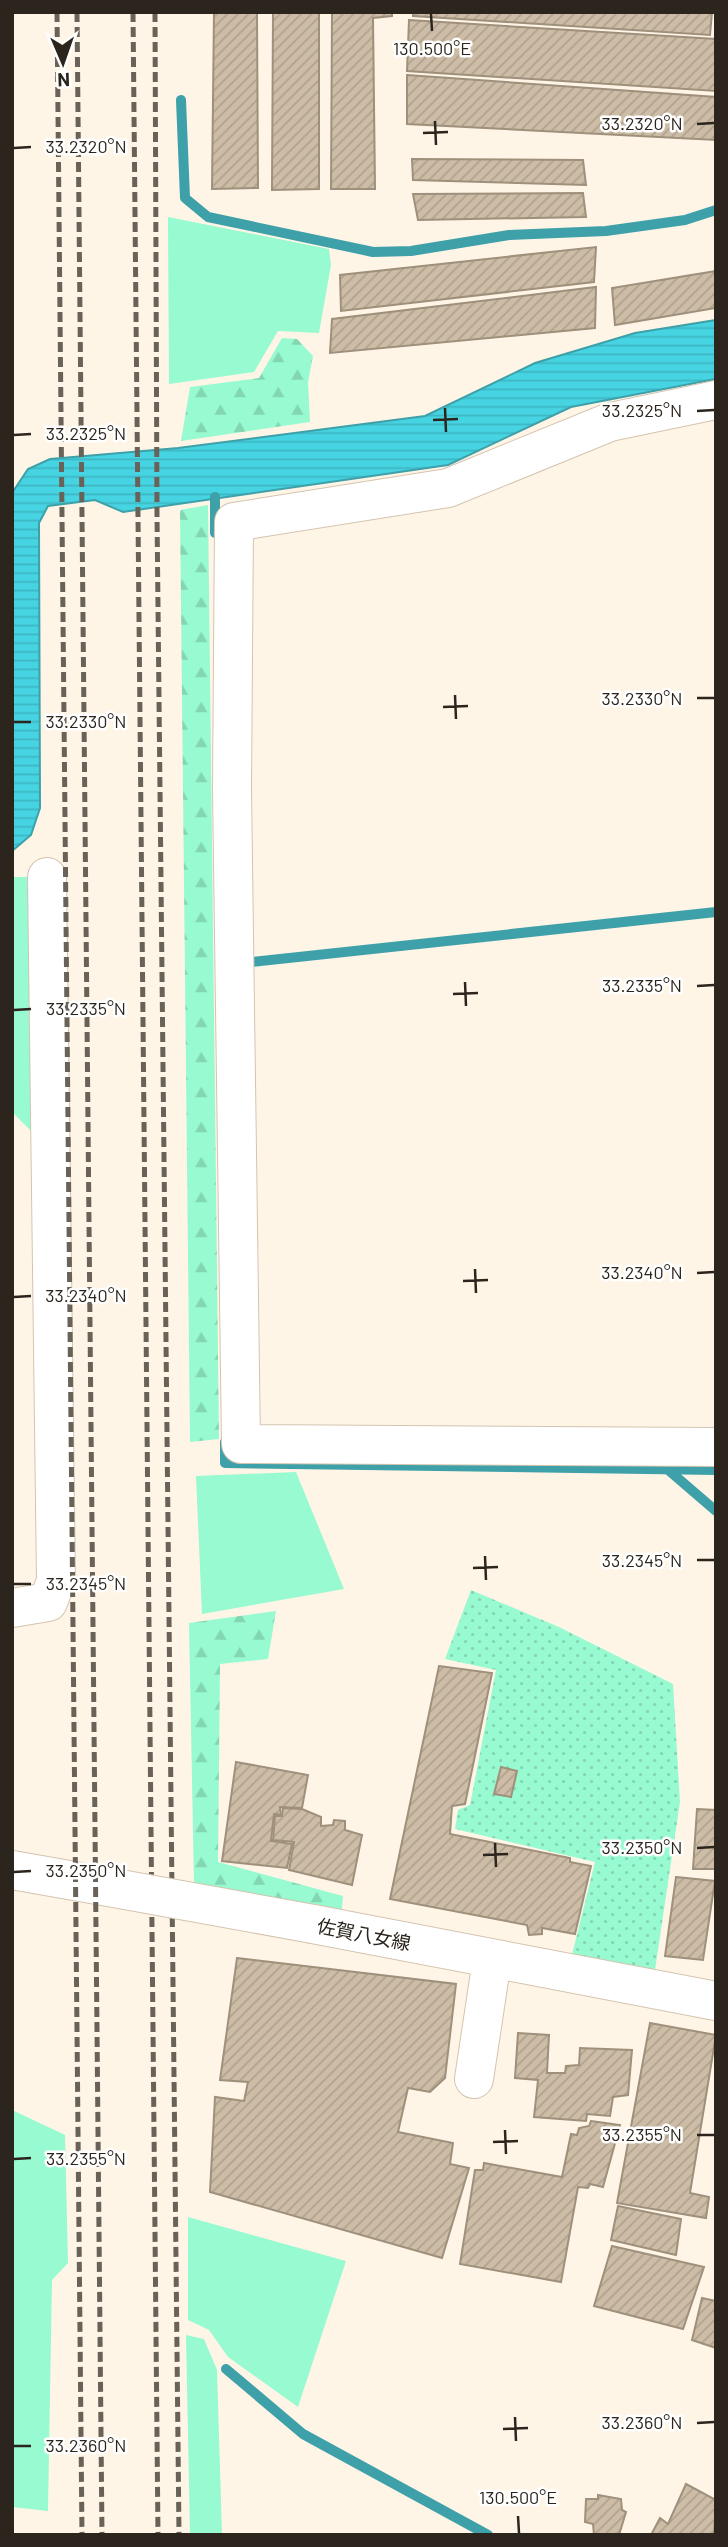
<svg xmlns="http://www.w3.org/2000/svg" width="728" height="2547" viewBox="0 0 728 2547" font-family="Barlow,'Noto Sans JP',sans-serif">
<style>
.green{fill:#97fad0}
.forest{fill:url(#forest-firs)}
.garden{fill:url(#garden-dots)}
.water{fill:url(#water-rules);stroke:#3ea0a8;stroke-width:2}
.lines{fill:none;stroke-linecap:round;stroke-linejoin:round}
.stream{stroke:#3ea0a8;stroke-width:10}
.building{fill:url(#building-hatch);stroke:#9f907b;stroke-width:2}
.minor-casing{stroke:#d4c4af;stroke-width:40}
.major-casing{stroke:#d4c4af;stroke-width:40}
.minor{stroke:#fff;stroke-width:38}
.major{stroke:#fff;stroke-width:38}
.rail{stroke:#696258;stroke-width:5;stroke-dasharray:10 5;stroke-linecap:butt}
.major-bridge-casing{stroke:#d4c4af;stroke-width:40;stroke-linecap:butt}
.major-bridge{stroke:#fff;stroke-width:38}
.ticks{fill:none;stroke:#2b251d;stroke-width:2.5}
.labels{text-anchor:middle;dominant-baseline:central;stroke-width:5;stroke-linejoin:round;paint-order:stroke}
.street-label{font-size:19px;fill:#2b251d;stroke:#fff}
.ticks-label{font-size:18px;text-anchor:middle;fill:#2b251d;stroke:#fff;stroke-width:5;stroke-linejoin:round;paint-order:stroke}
</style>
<defs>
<pattern id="forest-firs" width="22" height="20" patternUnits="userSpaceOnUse" patternTransform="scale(1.75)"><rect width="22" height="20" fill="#97fad0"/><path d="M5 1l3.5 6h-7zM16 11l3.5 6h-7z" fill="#82d6b2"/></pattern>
<pattern id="garden-dots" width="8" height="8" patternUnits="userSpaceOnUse" patternTransform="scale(1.75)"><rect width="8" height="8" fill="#97fad0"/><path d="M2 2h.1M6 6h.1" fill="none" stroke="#82d6b2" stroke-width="1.8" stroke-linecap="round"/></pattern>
<pattern id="water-rules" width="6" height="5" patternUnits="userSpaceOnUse" patternTransform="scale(1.75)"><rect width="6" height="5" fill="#46d4e3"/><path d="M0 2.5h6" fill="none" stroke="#3db6c2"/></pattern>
<pattern id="building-hatch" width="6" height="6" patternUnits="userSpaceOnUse" patternTransform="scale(1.75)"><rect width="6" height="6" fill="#cdbda7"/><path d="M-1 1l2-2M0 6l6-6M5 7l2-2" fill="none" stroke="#b0a28f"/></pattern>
</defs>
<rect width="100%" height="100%" fill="#fff5e7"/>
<g class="green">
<path d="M168,217L329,249L331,265L319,333L278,331L254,372L169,384Z"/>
<path d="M12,877H30L35,1135L12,1112Z"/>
<path d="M296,1472L344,1589L202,1614L196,1476Z"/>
<path d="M12,2110L65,2135L68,2263L52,2280L48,2511L12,2507Z"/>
<path d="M188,2217L346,2261L298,2407L228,2357L209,2330L188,2320Z"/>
<path d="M186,2335L204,2339L217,2370L222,2535H190Z"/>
</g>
<g class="forest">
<path d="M282,338L297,339L313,356L308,382L310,422L181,441L190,387L259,378Z"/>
<path d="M208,505L219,1439L190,1442L180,510Z"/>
<path d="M276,1611L268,1659L220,1664L218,1862L343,1896L341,1919L194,1885L189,1623Z"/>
</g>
<path class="garden" d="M471,1590L559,1627L673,1684L680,1802L655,1970L571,1959L595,1862L455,1829L458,1810L470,1805L496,1670L445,1659Z"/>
<path class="water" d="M716,320V379L571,407L448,465L123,512L95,500L48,506L39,523L40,808L31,835L12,851V493L28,469L50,459L178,448L425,416L535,363L635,333Z"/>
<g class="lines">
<g class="stream">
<path d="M181,100L185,198L208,217L373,252L411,251L509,235L606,231L685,220L716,210"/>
<path d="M215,497V533"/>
<path d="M242,963L716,912"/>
<path d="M225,1442V1463L716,1470"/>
<path d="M666,1468L716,1511"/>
<path d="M226,2369L303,2434L488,2535"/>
</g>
</g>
<g class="building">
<path d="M214,12H257L258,188L212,189Z"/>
<path d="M273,12H319V189L272,190Z"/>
<path d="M332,12H392V16L373,18L375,189H331Z"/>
<path d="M413,12H712L710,35L413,16Z"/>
<path d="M409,20L716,39V91L407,71Z"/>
<path d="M407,75L716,97V140L407,124Z"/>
<path d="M412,159L583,160L586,185L413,180Z"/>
<path d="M583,193L586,217L418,220L413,194Z"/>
<path d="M596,247L594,282L341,311L340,275Z"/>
<path d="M716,271V308L615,325L612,288Z"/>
<path d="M596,287L595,328L330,353L332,319Z"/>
<path d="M439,1666L492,1673L465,1804L452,1806L450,1834L570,1858V1862L591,1866L575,1934L542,1928V1934L529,1935L527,1925L390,1899Z"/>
<path d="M236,1762L308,1775L302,1808L280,1807L281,1815L274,1814L271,1841L292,1844L287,1868L222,1861Z"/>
<path d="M501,1767L517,1771L511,1797L494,1794Z"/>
<path d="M283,1808L302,1809L321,1817V1826L333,1825L334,1820L345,1821V1830L362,1835L352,1885L289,1870L294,1842L273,1840L275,1816H282Z"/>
<path d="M697,1809L716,1810V1869H693Z"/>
<path d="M676,1877L715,1881L703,1960L665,1956Z"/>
<path d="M237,1958L456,1984L445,2078L430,2092L408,2088L398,2132L453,2143L450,2164L469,2168L442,2258L210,2192L215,2097L244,2101L248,2082L220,2080Z"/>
<path d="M650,2023L716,2035L690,2193L709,2197L706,2218L617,2203Z"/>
<path d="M518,2033L549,2035L547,2073H565L566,2066L579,2065L580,2048L632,2050L628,2095L613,2097L610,2116L587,2114L586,2121L534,2117L538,2080L515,2078Z"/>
<path d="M591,2121L620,2125L603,2187L590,2184L588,2188L578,2187L561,2282L460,2264L475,2170H483L484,2163L562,2177L571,2134L577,2135L579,2128L589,2126Z"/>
<path d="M618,2206L681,2219L676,2255L611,2240Z"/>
<path d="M612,2246L704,2267L683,2329L594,2306Z"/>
<path d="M702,2298L716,2301V2348L692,2340Z"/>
<path d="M686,2484L716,2500L714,2535H651L660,2518L668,2524Z"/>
<path d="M598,2495L621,2499L622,2510L626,2512L619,2535H594L593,2524L585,2522L586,2499H598Z"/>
</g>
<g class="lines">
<defs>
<g id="minor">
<path d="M716,400L610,422L448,488L234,522L232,789L241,1444L716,1447"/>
<path d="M12,1608L48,1602L56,1581L47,877"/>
<path d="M474,2079L492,1960"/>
</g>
<g id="major">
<path d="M12,1870L120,1889"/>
<path d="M313,1924L716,2001"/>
</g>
</defs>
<use href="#minor" class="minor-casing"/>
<use href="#major" class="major-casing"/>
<use href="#minor" class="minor"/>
<use href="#major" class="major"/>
<g class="rail">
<path d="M57,12L82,2535"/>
<path d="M77,12L102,2535"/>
<path d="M133,12L158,2535"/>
<path d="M155,12L157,515L179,2535"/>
</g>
<defs>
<path id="major-bridge" d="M120,1889L313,1924"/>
</defs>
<use href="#major-bridge" class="major-bridge-casing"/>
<use href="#major-bridge" class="major-bridge"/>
</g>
<path class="ticks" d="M431,14L432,31M435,121L436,145M697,124L714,123M423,133L448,132M14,148L31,147M445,408L446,432M697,411L714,410M433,420L458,419M14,435L31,434M455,695L456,719M697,698H714M443,707L468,706M14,722H31M465,982L466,1006M697,986L714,985M453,994L478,993M14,1010L31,1009M475,1269L476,1293M697,1273L714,1272M463,1281L488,1280M14,1297L31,1296M485,1556L486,1580M697,1560H714M473,1568L498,1567M14,1584H31M495,1843L496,1867M697,1848L714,1847M483,1855L508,1854M14,1872L31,1871M505,2130L506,2154M697,2135H714M493,2142L518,2141M14,2159L31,2158M515,2417L516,2441M697,2423L714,2422M503,2429L528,2428M14,2446H31M518,2516L519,2533"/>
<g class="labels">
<g class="street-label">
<text transform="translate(364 1934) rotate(11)">佐賀八女線</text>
</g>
</g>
<g class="ticks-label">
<text x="432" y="55">130.500°E</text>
<text x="642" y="130">33.2320°N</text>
<text x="86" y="153">33.2320°N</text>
<text x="642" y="417">33.2325°N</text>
<text x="86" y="440">33.2325°N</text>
<text x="642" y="705">33.2330°N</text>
<text x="86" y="728">33.2330°N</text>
<text x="642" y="992">33.2335°N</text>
<text x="86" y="1015">33.2335°N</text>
<text x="642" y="1279">33.2340°N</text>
<text x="86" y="1302">33.2340°N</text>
<text x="642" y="1567">33.2345°N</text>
<text x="86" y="1590">33.2345°N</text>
<text x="642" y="1854">33.2350°N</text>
<text x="86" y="1877">33.2350°N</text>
<text x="642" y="2141">33.2355°N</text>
<text x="86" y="2165">33.2355°N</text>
<text x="642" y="2429">33.2360°N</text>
<text x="86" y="2452">33.2360°N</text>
<text x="518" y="2504">130.500°E</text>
</g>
<rect width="728" height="2547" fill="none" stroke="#2b251d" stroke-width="28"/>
<g transform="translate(63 63) rotate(178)" stroke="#ffffff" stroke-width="5" paint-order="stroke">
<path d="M0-5L12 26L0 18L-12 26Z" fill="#2b251d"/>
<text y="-10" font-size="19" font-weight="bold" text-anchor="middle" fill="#2b251d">N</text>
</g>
</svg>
